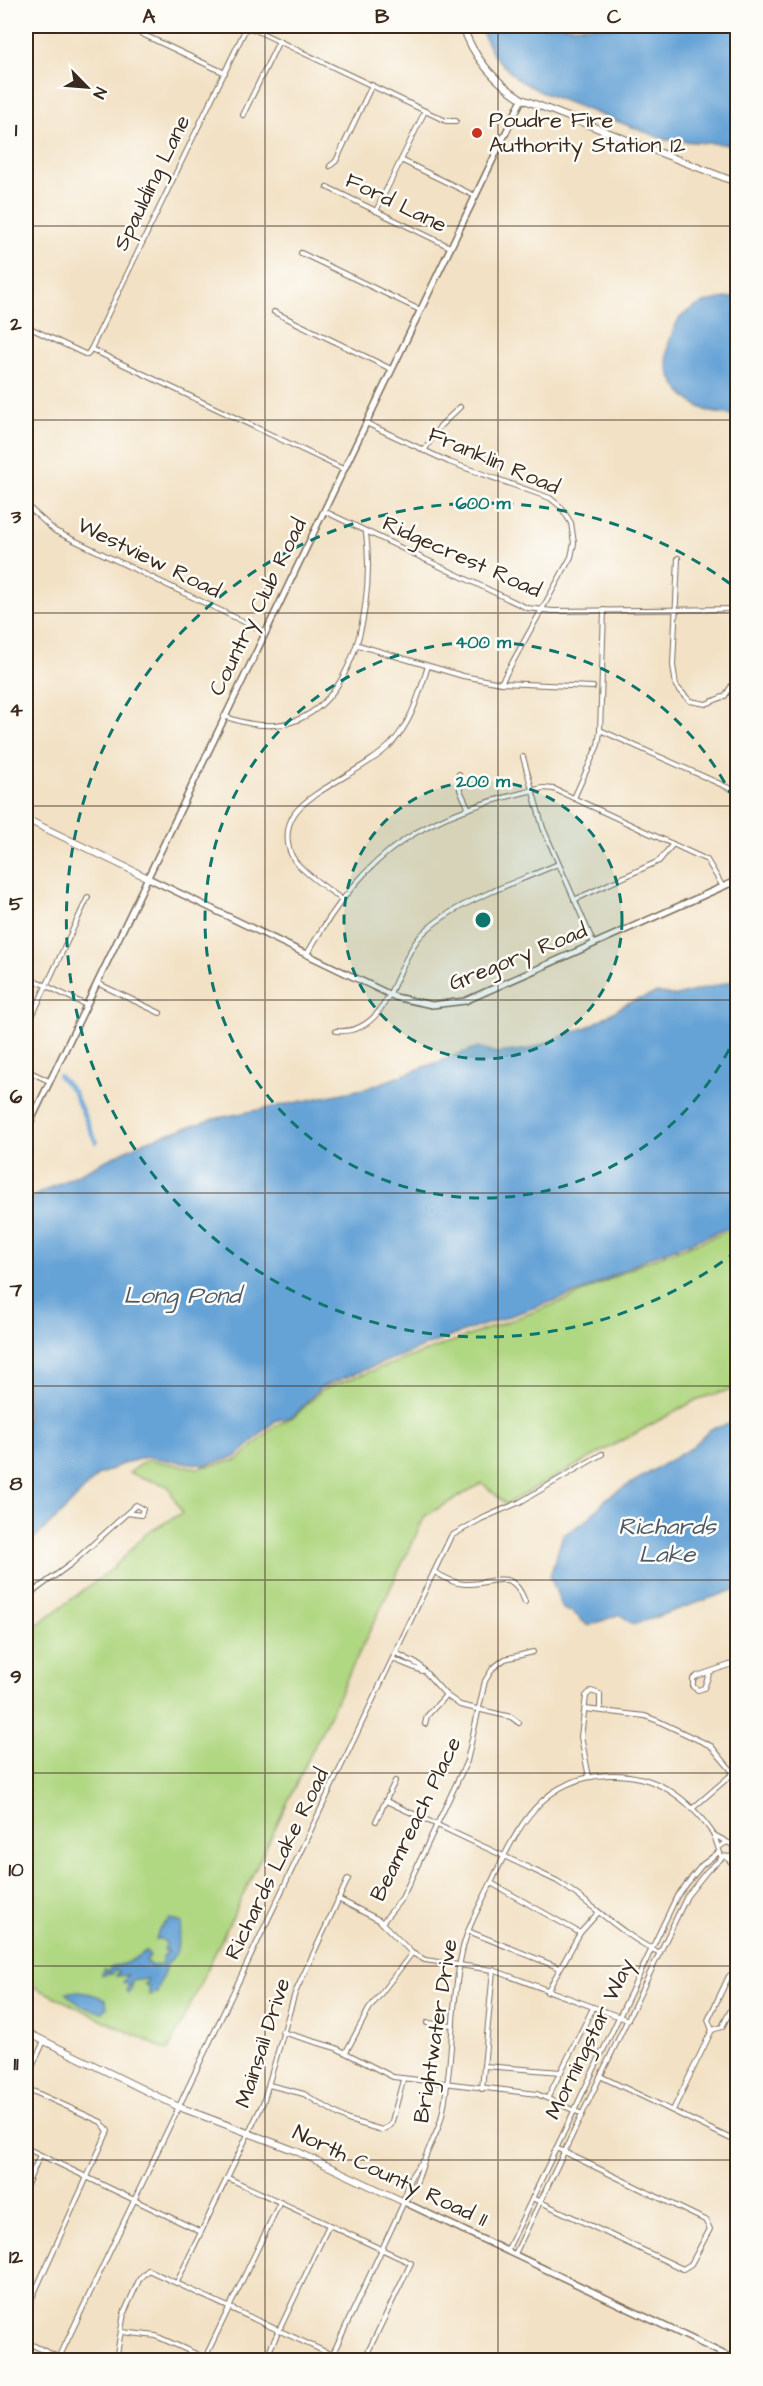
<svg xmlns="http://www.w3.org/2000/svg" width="763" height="2386" viewBox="0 0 763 2386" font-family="'Architects Daughter',sans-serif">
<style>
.green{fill:#b0d782;stroke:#768050;stroke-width:1.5}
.water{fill:#65a2d6;stroke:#50667a;stroke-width:1.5}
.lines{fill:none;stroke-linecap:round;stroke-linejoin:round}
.canal{stroke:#65a2d6;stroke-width:4.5}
.minor-casing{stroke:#7b6a58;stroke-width:6}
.tertiary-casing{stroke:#7b6a58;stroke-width:8}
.secondary-casing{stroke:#7b6a58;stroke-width:8}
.minor{stroke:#fff;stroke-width:4}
.tertiary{stroke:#fff;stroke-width:5}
.secondary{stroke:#fff;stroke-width:6}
.grid{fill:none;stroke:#3b2a1e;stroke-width:1.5;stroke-opacity:0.55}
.ring{fill:none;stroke:#0f766e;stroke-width:3;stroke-dasharray:10 8}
.poi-dot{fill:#c8321e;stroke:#fdfcf7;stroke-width:2}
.labels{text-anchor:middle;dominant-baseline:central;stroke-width:5;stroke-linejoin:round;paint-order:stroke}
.poi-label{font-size:22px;fill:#3b2a1e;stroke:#fdfcf7;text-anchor:start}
.street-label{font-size:22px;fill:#3b2a1e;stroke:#fdfcf7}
.water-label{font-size:24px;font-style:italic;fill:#4c5a68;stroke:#fdfcf7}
.centre{fill:#0f766e;stroke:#fdfcf7;stroke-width:3}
.ring-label{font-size:18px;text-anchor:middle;font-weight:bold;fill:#0f766e;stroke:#fdfcf7;stroke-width:5;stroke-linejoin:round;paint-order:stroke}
.neatline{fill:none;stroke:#3b2a1e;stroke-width:2}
.grid-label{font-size:20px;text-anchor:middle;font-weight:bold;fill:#3b2a1e}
</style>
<rect width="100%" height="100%" fill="#fdfcf7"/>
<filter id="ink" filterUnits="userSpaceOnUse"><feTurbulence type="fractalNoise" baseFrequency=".0167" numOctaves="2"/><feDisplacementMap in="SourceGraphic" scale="12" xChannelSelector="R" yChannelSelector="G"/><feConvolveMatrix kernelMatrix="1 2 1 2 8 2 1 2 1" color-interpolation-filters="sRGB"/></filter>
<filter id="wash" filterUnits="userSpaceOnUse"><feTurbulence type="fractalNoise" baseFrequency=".008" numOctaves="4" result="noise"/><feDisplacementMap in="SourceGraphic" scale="24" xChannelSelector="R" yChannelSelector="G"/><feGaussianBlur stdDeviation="1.35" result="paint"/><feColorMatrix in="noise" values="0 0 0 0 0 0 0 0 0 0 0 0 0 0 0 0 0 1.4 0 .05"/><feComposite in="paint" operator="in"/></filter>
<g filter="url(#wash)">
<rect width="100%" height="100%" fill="#f2e1c4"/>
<path class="green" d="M737,1228V1388L698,1399L506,1504L482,1483L425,1516L168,2051L26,1983V1633L112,1569L147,1533L182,1513L168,1486L129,1473L147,1460L198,1468L238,1460L275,1426L295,1416L323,1389L569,1299L643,1263Z"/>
<g class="water">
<path d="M479,26H737V145L666,140L541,92L517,79L493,55Z"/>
<path d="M737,297H738L737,416C728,414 715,414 706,410C674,396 658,363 673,332C675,326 677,320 682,316C695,303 719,298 737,297Z"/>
<path d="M737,980V1225L648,1258L583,1291L446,1338L321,1387L294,1416L275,1421L236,1457L204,1465L146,1457L122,1464L97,1476L63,1512L26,1546V1200L145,1141L213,1119L368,1088L478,1047L497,1053L530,1049L592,1025L628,1003L657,993L676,996Z"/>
<path d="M737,1422V1589L633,1625L620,1614L588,1626L574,1613L563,1609L550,1576L563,1535L586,1521L608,1497L691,1448L711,1429Z"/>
<path d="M170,1919L182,1923L176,1953L166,1966L157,1993L149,1995V1987L144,1984L147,1982V1979L131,1981L132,1987L128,1994L126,1990L130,1984L123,1982L128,1975L116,1976L119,1972L114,1970L113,1974L102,1975L104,1969L108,1972L110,1968L129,1962L146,1951L150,1955L146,1961L151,1966L161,1965L164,1955L168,1952L164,1950L167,1944L161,1939H156L159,1929Z"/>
<path d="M66,1992C81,1991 93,1993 106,2000L107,2007L102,2012C91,2011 71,2002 66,1992Z"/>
</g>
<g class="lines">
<path class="canal" d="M59,1076L73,1091L96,1142"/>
</g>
</g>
<g filter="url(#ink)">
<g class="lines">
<defs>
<g id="minor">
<path d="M125,26L225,73"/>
<path d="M247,26L446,121H456"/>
<path d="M243,115L279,41"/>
<path d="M401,160L475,196"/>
<path d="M330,166L336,161L372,85"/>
<path d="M327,187L450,247"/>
<path d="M376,211L425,111"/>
<path d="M301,253L420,310"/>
<path d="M274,312L391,369"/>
<path d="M26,330L32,329L87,355L91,349L247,26"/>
<path d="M91,349L343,469"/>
<path d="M366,423L449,462L550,498L561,507L571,523L574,543L571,557L501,683"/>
<path d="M424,451L440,426L460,407"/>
<path d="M26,505L55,531L265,632"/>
<path d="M324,511L527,608L553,611L738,609"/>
<path d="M678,558L673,665L676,686L690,701L706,704L725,696L738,676"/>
<path d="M358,645L463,676L501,683L593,687"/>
<path d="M224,716C343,763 377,621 366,533"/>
<path d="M600,730L738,792"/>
<path d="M523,757L543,828L594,944"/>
<path d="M459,774L460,790L468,807"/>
<path d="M574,798L598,745L600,732L604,610"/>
<path d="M341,899C326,887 307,876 295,861C285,847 285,827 295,813C311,790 367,769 391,744C412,722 419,694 428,666"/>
<path d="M574,900L659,861L673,844"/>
<path d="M307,954C369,846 423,815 543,788L554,789L707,860L723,887"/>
<path d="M26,976L86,1005"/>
<path d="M97,983L160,1013"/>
<path d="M26,1029L88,897"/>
<path d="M336,1031C388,1035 393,971 418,939C445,905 518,882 558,864"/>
<path d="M26,1070L49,1081"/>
<path d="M434,1572C444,1577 454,1584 465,1584C493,1585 512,1565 525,1602"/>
<path d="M26,1597L71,1564L136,1505L143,1509L141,1515L127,1513"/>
<path d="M396,1653L419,1665L446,1695L460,1705L511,1717L519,1723"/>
<path d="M393,1659L422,1671"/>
<path d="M710,1672L704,1688L698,1690L693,1687V1679L697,1676L738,1662"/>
<path d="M585,1709L645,1716L658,1721L711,1746L732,1771"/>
<path d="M425,1724L427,1716L446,1695"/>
<path d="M589,1777L581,1737L586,1696L591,1691L600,1694V1710"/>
<path d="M386,1801L557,1881C593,1904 620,1934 660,1953"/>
<path d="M693,1808L738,1769"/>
<path d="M376,1821L395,1781"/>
<path d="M719,1847L727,1842L733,1845L735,1853L731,1857L721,1856L714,1835L727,1842"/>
<path d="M727,1858L738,1870"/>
<path d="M491,1883L580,1933"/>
<path d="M338,1899L379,1920L412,1953L425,1960L493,1970L628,2020"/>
<path d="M382,1923L402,1898L467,1761L485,1681L493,1668L505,1659L533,1652"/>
<path d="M468,1931L560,1968"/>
<path d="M738,1969L729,1976L708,2020L712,2030L722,2027L738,1996"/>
<path d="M547,1992L580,1933L598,1913"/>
<path d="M427,2023L453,2025"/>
<path d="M282,2032L336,2048L393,2077L537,2094L582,2114"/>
<path d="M346,2052L369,2009L412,1953"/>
<path d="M484,2066L561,2072"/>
<path d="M600,2076L731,2139H738"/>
<path d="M26,2080L44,2041"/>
<path d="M269,2085L304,2094L348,2120L382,2130L391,2125L403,2080"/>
<path d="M26,2088L101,2122L108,2131L26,2311"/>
<path d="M482,2089L493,1970"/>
<path d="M548,2097L593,2008"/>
<path d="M673,2110L712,2030"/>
<path d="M26,2148L201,2232"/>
<path d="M228,2178L411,2263L364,2360"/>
<path d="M26,2187L40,2155"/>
<path d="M532,2198L683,2269L691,2264L710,2229L705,2220L556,2148"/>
<path d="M404,2202C405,2186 412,2172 423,2161"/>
<path d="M507,2251L677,1896L702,1865L719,1852"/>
<path d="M515,2254L687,1896L707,1871L723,1857"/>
<path d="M177,2282L263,2103L295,1993L348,1879"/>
<path d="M122,2332L156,2336L205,2358"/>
<path d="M26,2342L64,2360"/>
<path d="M58,2360L451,1536L481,1519L520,1502L602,1454"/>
<path d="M116,2360L124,2313L140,2278L148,2270L343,2360"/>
<path d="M204,2360L280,2202"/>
<path d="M265,2360L329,2225"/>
<path d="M330,2360L404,2202C415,2189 419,2177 424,2161C429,2145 439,2132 442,2115C454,2062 450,2005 462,1952C467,1928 479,1907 490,1885C516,1831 539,1777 609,1775C655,1773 689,1798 714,1835"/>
</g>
<g id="tertiary">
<path d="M146,877L395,997L432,1005L465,1001L738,880"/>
<path d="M26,1131L522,99"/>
<path d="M404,2202L736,2360"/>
</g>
<g id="secondary">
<path d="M463,26C472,56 495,82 522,99L738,183"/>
<path d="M26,819L146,877"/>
<path d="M26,2032L179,2107L296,2151L404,2202"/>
</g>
</defs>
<use href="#minor" class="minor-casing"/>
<use href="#tertiary" class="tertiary-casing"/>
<use href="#secondary" class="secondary-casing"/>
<use href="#minor" class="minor"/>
<use href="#tertiary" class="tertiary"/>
<use href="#secondary" class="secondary"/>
</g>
</g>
<path class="grid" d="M265,26V2360M498,26V2360M26,226H738M26,420H738M26,613H738M26,806H738M26,1000H738M26,1193H738M26,1386H738M26,1580H738M26,1773H738M26,1966H738M26,2160H738"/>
<circle cx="483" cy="920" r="139" fill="#0f766e" fill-opacity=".12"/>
<g class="ring">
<circle cx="483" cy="920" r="139"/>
<path d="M737 1033A278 278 0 1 1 737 807"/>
<path d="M737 1251A417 417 0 1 1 737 589"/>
</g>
<circle class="poi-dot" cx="477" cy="133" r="6"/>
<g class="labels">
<g class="poi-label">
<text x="489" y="120">Poudre Fire<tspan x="489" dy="25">Authority Station 12</tspan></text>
</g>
<g class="street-label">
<text transform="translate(152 183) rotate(-64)">Spaulding Lane</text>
<text transform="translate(396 203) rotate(26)">Ford Lane</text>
<text transform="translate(494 461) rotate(23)">Franklin Road</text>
<text transform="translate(462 557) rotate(24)">Ridgecrest Road</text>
<text transform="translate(149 558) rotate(26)">Westview Road</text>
<text transform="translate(258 607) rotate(-64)">Country Club Road</text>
<text transform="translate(518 957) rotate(-22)">Gregory Road</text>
<text transform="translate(416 1819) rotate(-64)">Beamreach Place</text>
<text transform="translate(277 1864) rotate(-64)">Richards Lake Road</text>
<text transform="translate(436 2031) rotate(-81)">Brightwater Drive</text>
<text transform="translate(590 2039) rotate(-64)">Morningstar Way</text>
<text transform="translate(263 2043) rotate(-72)">Mainsail Drive</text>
<text transform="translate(390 2176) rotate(25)">North County Road 11</text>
</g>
<g class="water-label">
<text x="182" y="1296">Long Pond</text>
<text x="667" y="1527">Richards<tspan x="667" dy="28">Lake</tspan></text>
</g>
</g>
<circle cx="483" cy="920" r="9" class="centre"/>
<g class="ring-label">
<text x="483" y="509">600 m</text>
<text x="483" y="648">400 m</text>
<text x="483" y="787">200 m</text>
</g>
<rect width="763" height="2386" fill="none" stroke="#fdfcf7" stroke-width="66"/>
<g transform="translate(87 87) rotate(115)" stroke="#fdfcf7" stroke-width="4.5" paint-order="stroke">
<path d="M0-4.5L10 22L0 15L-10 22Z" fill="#3b2a1e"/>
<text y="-9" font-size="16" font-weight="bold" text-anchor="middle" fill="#3b2a1e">N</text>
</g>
<rect x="33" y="33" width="697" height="2320" class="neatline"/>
<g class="grid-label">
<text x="149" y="23">A</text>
<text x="382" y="23">B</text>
<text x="614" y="23">C</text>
<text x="16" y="136">1</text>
<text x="16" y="330">2</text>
<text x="16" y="523">3</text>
<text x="16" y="716">4</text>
<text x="16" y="910">5</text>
<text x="16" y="1103">6</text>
<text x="16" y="1296">7</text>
<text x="16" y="1490">8</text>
<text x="16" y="1683">9</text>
<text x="16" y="1876">10</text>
<text x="16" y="2070">11</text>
<text x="16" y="2263">12</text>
</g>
</svg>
